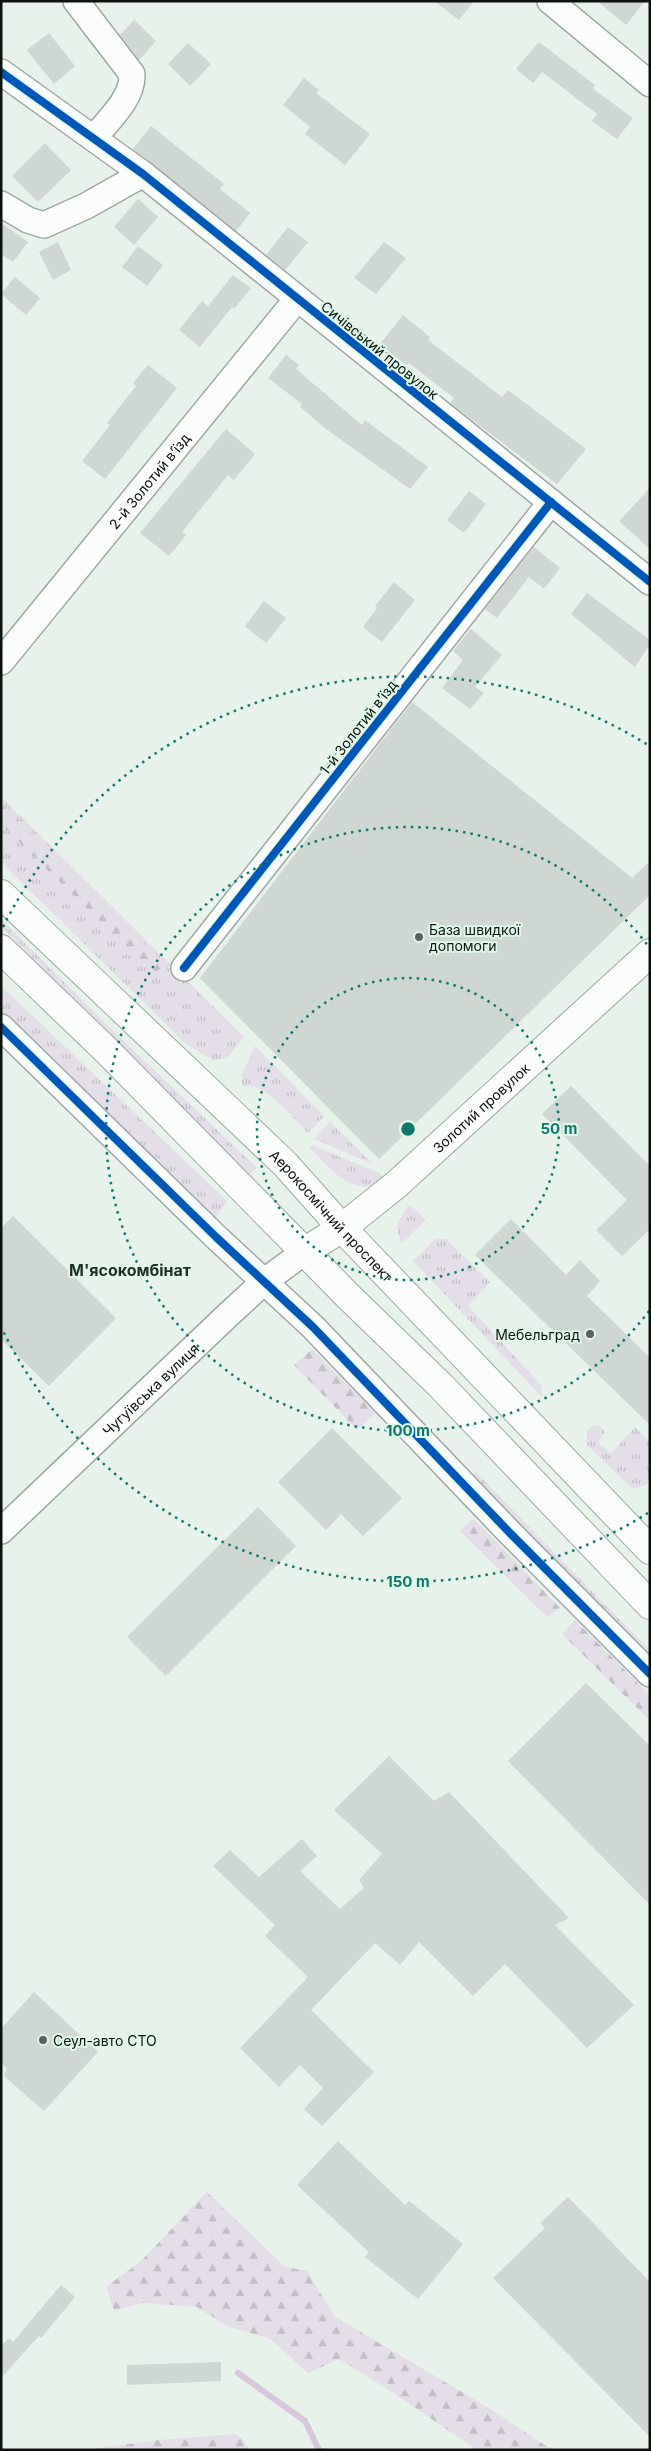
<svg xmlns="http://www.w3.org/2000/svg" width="651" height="2451" viewBox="0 0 651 2451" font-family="Inter,sans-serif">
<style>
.grass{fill:url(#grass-tufts)}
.forest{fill:url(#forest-firs)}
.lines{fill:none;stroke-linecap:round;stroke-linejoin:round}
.stream{stroke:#d7c6dc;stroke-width:6}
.building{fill:#ced7d1}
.minor-casing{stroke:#9ea8a2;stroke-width:28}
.major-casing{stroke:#9ea8a2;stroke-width:30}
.minor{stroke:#fbfdfc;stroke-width:25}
.major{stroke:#fbfdfc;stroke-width:28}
.cycleway-casing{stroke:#e1f7e9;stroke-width:11}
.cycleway{stroke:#0057b8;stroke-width:8}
.ring{fill:none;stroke:#0f766e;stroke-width:2.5;stroke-dasharray:2.5 5}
.poi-dot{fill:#58615c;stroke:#e1f7e9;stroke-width:2}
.labels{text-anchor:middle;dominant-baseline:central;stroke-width:4;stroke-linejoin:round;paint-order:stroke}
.street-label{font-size:14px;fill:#0c130f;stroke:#e1f7e9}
.poi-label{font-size:14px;fill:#0c130f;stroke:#e1f7e9;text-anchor:start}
.quarter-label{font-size:16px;font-weight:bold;fill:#1d2e24;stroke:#e1f7e9}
.centre{fill:#0f766e;stroke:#e1f7e9;stroke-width:2.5}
.ring-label{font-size:15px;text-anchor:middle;font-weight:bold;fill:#0f766e;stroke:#e1f7e9;stroke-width:4;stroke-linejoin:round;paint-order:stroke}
</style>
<defs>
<pattern id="grass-tufts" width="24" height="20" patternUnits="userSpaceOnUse" patternTransform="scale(1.25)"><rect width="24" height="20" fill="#e3dee7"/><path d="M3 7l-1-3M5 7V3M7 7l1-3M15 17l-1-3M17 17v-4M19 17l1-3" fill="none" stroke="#c2bec5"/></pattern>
<pattern id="forest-firs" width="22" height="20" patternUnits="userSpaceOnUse" patternTransform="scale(1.25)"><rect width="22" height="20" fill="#e3dee7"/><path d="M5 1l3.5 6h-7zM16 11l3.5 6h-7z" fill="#c2bec5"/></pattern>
</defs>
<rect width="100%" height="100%" fill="#e6f2ea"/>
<g class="grass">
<path d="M1,797L244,1037L227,1058L213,1060L186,1044L1,862Z"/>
<path d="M1,919L105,1023L257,1168L250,1174L106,1033L1,926Z"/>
<path d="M1,986L227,1201L214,1220L1,1012Z"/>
<path d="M255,1046L324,1116L308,1133C292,1117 266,1082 242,1086V1074Z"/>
<path d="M330,1122L373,1164L314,1139Z"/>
<path d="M312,1145L379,1173L385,1180C351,1199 333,1170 310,1148Z"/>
<path d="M410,1205L426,1220L402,1243C393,1228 399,1218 410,1205Z"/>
<path d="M436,1239H446L490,1282L468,1306L541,1385L542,1397L413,1261Z"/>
<path d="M599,1425L605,1432L598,1442L611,1454L635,1427L650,1442V1481L645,1485L633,1489L587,1445V1431L593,1426Z"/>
<path d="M476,1472L650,1651V1666L467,1480Z"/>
</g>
<g class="forest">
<path d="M1,804L167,966L152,973L1,824Z"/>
<path d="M312,1349L376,1413L357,1430L294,1365Z"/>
<path d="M474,1519L560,1608L547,1617L459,1530Z"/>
<path d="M575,1620L650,1695V1721L562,1634Z"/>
<path d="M207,2192L285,2267L307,2271L334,2316L492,2410L552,2450H477L386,2388L339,2359L308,2373L269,2338L229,2327L197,2307L143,2303L114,2310L106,2287L141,2261Z"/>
<path d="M237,2434L251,2450H82L159,2440Z"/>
</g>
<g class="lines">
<path class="stream" d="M238,2373L305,2421L319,2450"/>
</g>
<g class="building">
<path d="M434,1H474L459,20Z"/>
<path d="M597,1H645L626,25Z"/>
<path d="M134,20L156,41L139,60L120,35Z"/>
<path d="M49,33L75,66L54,84L27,50Z"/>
<path d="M539,42L595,85L593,89L633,118L617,139L592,121L597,114L542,72L533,83L516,69Z"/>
<path d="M188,43L211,64L190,86L168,64Z"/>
<path d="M304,78L319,90L316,93L370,134L345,165L305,134L310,127L283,105Z"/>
<path d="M151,126L224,184L220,189L250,213L236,231L133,149Z"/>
<path d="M45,143L71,170L38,202L12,176Z"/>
<path d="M138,199L158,217L134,245L114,227Z"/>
<path d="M1,223L28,242L13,262L1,254Z"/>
<path d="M288,227L308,242L285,270L266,255Z"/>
<path d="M58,242L71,270L53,280L39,252Z"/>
<path d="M384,242L406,258L376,294L354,278Z"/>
<path d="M138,246L163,265L147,286L122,267Z"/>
<path d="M233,275L251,288L234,309L232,307L200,347L179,330L202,301L208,306Z"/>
<path d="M15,277L40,298L26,315L1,294Z"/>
<path d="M403,315L430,337L428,340L502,397L508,390L586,449L557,484L450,403L454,398L409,363L407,366L380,344Z"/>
<path d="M286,355L299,365L296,369L362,425L365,420L428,467L410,489L326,429L300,407L302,404L268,378Z"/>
<path d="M148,365L177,388L105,479L82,461L110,425L107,423L136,386L133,383Z"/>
<path d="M226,429L255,454L234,480L228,475L182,532L186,535L169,556L140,533Z"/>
<path d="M650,488V549L619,521Z"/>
<path d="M469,491L486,504L464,533L447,520Z"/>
<path d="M534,547L560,568L544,589L529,577L497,618L485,609Z"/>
<path d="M394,582L415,600L382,642L363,627L377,608L375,606Z"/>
<path d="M587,593L650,640V644L635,667L571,614Z"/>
<path d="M264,601L286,618L266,643L245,626Z"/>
<path d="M471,629L502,655L475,687L484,693L470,709L442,688L463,660L453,651Z"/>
<path d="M412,702L632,878L650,861V895L379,1159L200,978Z"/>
<path d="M571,1086L650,1166V1229L622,1256L596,1230L627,1200L542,1114Z"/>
<path d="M13,1216L116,1318L49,1386L1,1339V1228Z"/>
<path d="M511,1219L566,1275L580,1260L600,1281L587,1296L650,1358V1425L475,1255Z"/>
<path d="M332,1428L402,1498L363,1536L341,1514L326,1530L278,1482Z"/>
<path d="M258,1507L296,1546L166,1676L127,1637Z"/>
<path d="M586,1683L650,1746V1905L508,1761Z"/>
<path d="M389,1756L434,1801L449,1792L569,1918L555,1925L634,2005L587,2048L505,1964L473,1996L419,1942L400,1965L375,1943L311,2010L374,2072L322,2126L304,2109L323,2088L300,2065L279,2087L240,2048L308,1977L265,1936L275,1925L213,1866L230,1850L259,1877L302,1839L317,1856L300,1871L340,1909L364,1888L359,1880L382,1854L334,1810Z"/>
<path d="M34,1992L98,2052L44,2111L4,2076L7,2068L1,2063V2029Z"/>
<path d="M338,2141L405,2205L409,2201L463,2244L418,2299L365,2257L369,2252L297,2185Z"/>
<path d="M568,2197L650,2282V2437L493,2278L545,2228L540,2223Z"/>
<path d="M61,2285L75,2297L41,2338L39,2336L1,2378V2346L9,2338L13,2342Z"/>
<path d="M221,2362V2381L127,2385V2365Z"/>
</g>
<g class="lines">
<defs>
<g id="minor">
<path d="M76,1L132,74C133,99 108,120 94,138"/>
<path d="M550,1L650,84"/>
<path d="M1,72L143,174L650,582"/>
<path d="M1,204L28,220L44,225L86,206L143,174"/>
<path id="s1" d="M1,662L297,299"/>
<path d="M184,968L551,502"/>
<path d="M1,1027L216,1237L313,1327L509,1532L650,1674"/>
<path id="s2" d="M1,1531L229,1314L265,1281L304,1252"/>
</g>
<g id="major">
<path id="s3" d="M1,894L285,1164L342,1228L650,1550"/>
<path d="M1,949L107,1051L349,1297L440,1385L650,1605"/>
<path id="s4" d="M304,1252L342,1228L397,1184L650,953"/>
</g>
</defs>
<use href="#minor" class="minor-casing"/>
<use href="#major" class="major-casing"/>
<use href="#minor" class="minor"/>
<use href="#major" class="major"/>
<defs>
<g id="cycleway">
<path d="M1,72L143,174L650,582"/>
<path d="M184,968L551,502"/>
<path d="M1,1027L216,1237L313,1327L509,1532L650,1674"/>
</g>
</defs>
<use href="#cycleway" class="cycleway-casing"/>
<use href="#cycleway" class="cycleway"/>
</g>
<g class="ring">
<circle cx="408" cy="1129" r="151"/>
<path d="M649 1311A302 302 0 1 1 649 947"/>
<path d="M648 1513A453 453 0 0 1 3 1331M3 927A453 453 0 0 1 648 745"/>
</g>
<g class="poi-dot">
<circle cx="419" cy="937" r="5"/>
<circle cx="590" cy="1334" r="5"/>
<circle cx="43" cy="2040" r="5"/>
</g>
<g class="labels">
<g class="street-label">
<text transform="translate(380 350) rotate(39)">Сичівський провулок</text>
<text stroke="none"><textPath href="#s1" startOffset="234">2-й Золотий в’їзд</textPath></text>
<text transform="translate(358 727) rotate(-52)">1-й Золотий в’їзд</text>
<text stroke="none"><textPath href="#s4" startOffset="229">Золотий провулок</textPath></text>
<text stroke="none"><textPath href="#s3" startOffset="461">Аерокосмічний проспект</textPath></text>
<text stroke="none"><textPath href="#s2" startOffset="206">Чугуївська вулиця</textPath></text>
</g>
<g class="poi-label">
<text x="429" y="929">База швидкої<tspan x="429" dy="16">допомоги</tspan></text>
<text x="580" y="1334" text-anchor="end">Мебельград</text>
<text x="53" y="2040">Сеул-авто СТО</text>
</g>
<g class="quarter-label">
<text x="130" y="1270">М'ясокомбінат</text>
</g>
</g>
<circle cx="408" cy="1129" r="8" class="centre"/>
<g class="ring-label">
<text x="559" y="1134">50 m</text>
<text x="408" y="1436">100 m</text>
<text x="408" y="1587">150 m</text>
</g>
<rect width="651" height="2451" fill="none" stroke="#0c130f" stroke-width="5"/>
</svg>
